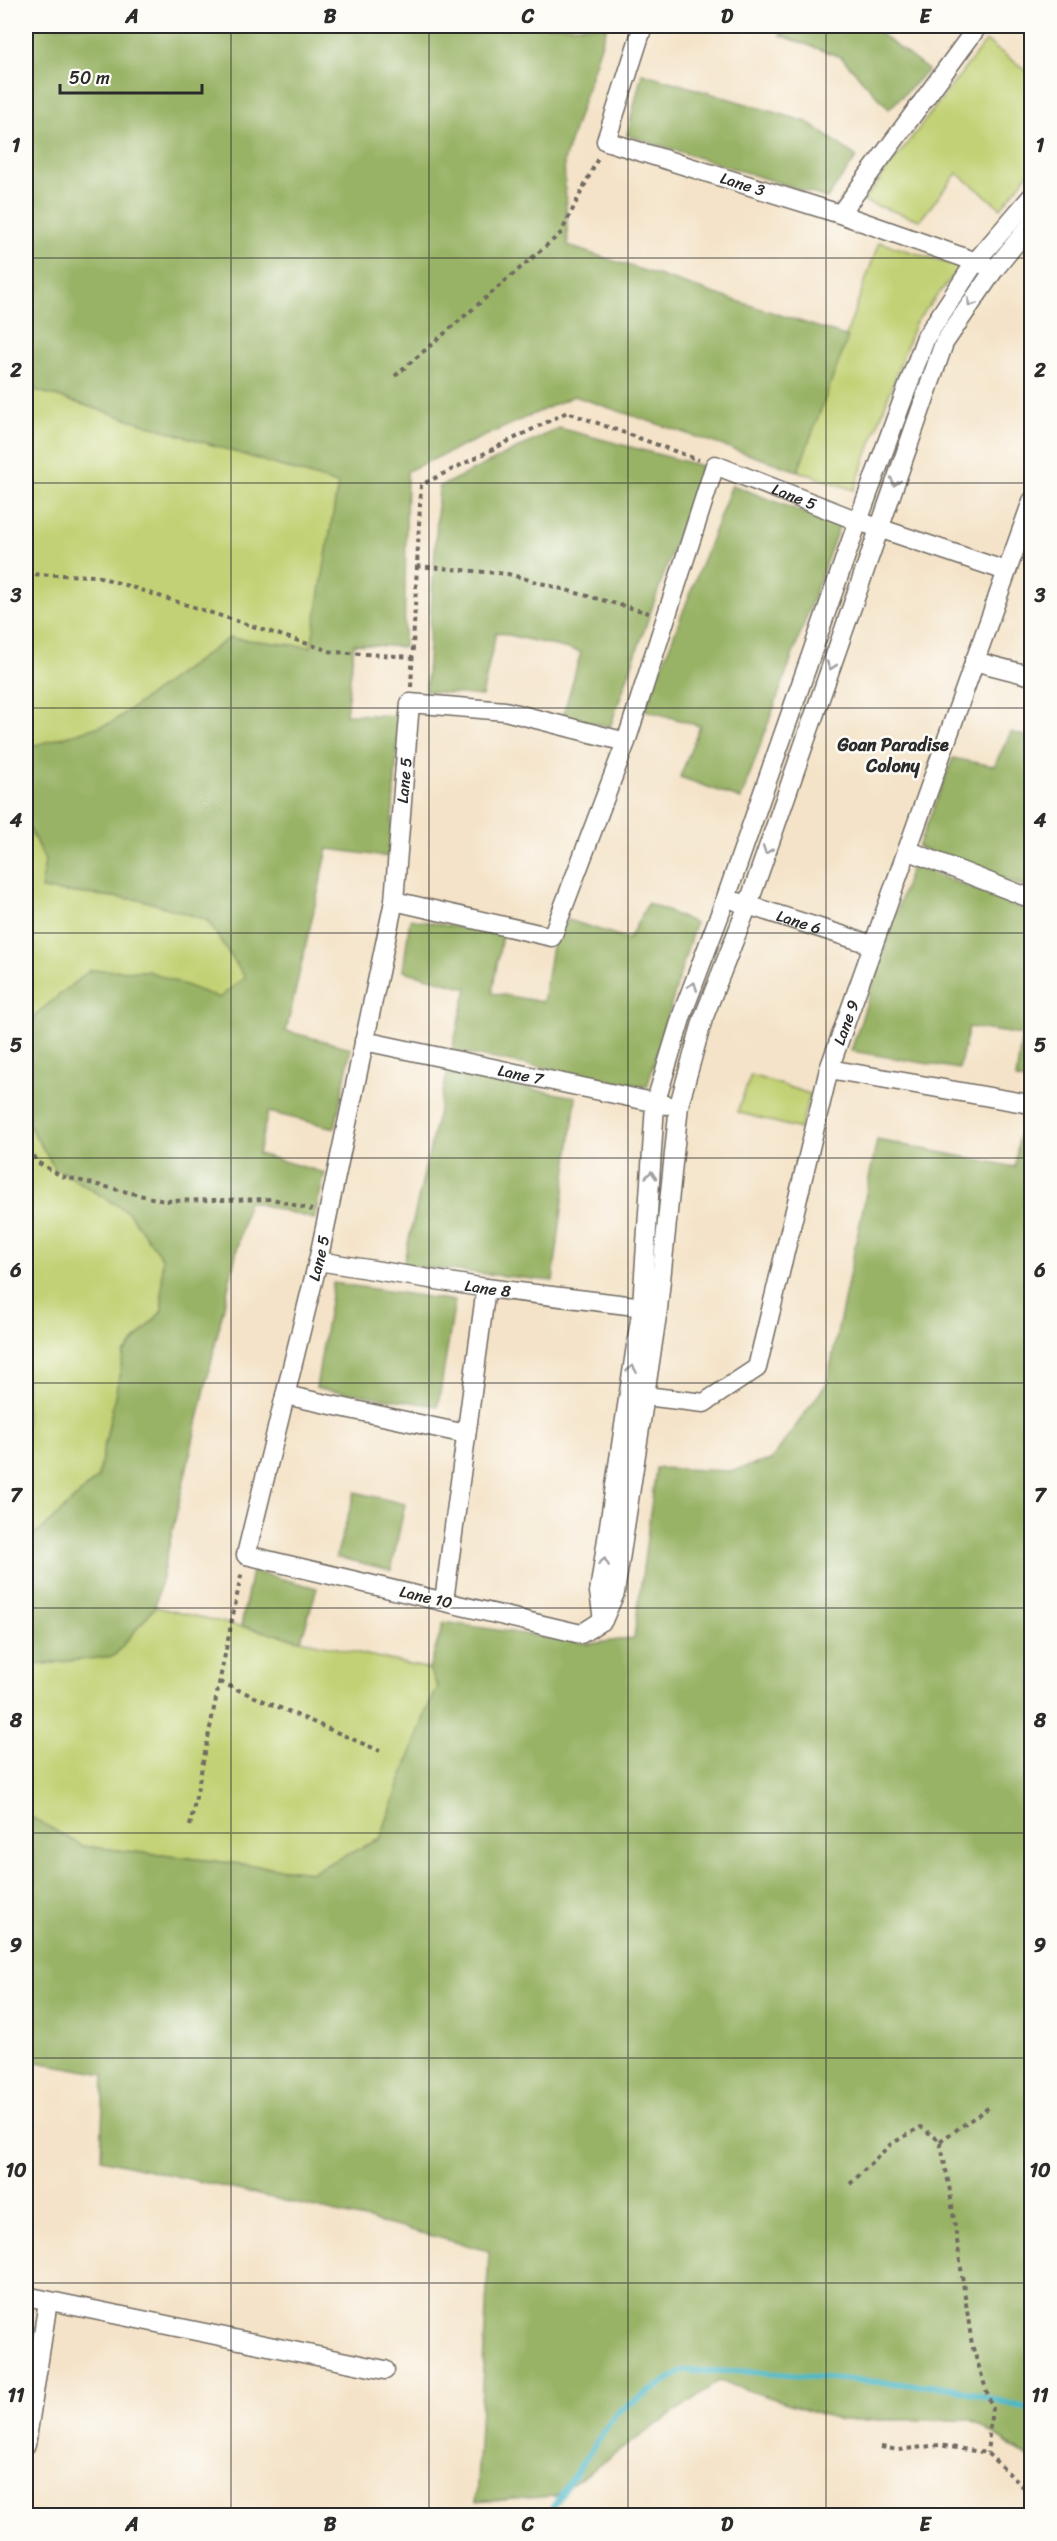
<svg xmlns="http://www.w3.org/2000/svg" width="1057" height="2541" viewBox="0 0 1057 2541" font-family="Sriracha,sans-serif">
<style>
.green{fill:#c2d174;stroke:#767e50;stroke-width:1.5}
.forest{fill:#99b366;stroke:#626f48;stroke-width:1.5}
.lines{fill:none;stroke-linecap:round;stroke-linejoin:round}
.stream{stroke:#4cb8c8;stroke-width:6}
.minor-casing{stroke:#716b62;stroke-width:21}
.path{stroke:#716b62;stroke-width:4;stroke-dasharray:4.5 4.5;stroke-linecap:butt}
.minor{stroke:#fff;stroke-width:18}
.oneway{stroke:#a0a0a0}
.grid{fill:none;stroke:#2b2b2b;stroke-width:1.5;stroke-opacity:0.55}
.labels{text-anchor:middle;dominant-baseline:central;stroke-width:5;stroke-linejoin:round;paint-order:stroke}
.street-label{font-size:16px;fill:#2b2b2b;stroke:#fdfcf7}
.neighbourhood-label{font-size:18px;font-weight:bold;fill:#2b2b2b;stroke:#fdfcf7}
.neatline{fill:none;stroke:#2b2b2b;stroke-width:2}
.grid-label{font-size:20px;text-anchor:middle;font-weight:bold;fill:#2b2b2b}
</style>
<rect width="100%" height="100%" fill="#fdfcf7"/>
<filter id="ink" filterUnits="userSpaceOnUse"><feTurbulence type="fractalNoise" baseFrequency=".0167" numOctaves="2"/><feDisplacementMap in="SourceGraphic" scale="12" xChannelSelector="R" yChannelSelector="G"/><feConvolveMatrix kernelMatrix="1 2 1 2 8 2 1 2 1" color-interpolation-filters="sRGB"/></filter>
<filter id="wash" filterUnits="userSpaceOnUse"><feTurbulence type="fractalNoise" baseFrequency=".008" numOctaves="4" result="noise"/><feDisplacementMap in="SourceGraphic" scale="24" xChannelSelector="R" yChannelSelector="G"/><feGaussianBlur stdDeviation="1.35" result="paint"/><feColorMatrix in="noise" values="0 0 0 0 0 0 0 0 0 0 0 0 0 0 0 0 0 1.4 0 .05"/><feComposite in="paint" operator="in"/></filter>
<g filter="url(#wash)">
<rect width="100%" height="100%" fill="#f4e3c8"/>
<g class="green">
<path d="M986,41L1031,74V170L1001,208L957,173L920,220L863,201Z"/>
<path d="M879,242L960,267L915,323L854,490L798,471Z"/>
<path d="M26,387L338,484L312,647L229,638L111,723L26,748Z"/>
<path d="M26,821L45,860L68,892L142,900L207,920L245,977L219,998L148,972L35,1015L26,1049Z"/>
<path d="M751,1075L810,1094L800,1129L737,1112Z"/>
<path d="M26,1120L54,1167L128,1212L162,1258V1311L124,1353L98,1477L39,1532L26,1534Z"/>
<path d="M155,1607L429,1669L438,1687L426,1712L380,1839L312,1872L82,1846L26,1814V1666L114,1656Z"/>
</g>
<g class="forest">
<path d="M26,26H607L564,161L568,246L848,337L798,471L574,396L407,471L404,647L354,644L346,714L400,716L389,857L328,849L286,1031L351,1048L335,1128L268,1112L258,1154L325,1173L314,1219L248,1201L155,1607L114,1656L26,1666V1534L39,1532L98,1477L124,1353L162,1311V1258L128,1212L54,1167L26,1120V1049L35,1015L90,970L148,971L219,998L245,977L207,920L142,900L41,889L45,860L26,821V748L111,723L229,638L311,647L338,484L26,387Z"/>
<path d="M796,26H880L877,31L928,70L889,109L841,57L780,35Z"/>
<path d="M642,73L807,122L857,157L827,198L627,135Z"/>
<path d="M559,428L702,466L610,727L563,716L581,652L496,632L482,696L426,691L439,487Z"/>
<path d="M732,485L839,526L741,799L680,777L700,726L645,710Z"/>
<path d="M1011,732L1031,738V890L918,847L953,758L994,766Z"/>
<path d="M912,865L1031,912V1082L1016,1079L1022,1035L969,1027L959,1069L851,1051Z"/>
<path d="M648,903L695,923L647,1087L452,1051L467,988L403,971L410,919L502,935L492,993L543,1002L552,946L568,920L629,939Z"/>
<path d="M447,1074L576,1097L553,1281L403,1265Z"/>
<path d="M1021,1119L1031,1122V2459L972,2420H840L719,2381L555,2496L476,2502L489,2251L403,2228L101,2159L104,2074L26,2060V1814L82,1846L311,1872L380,1839L426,1712L438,1687L429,1669L444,1622L589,1644L634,1638L656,1468L730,1471L771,1460L827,1383L877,1140L1015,1167Z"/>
<path d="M333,1283L455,1301L438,1406L316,1388Z"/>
<path d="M355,1492L405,1504L391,1570L336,1557Z"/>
<path d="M252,1571L317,1588L301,1640L241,1626Z"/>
</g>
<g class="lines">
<path class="stream" d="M547,2516L616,2413L682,2371H739L954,2388L1032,2410"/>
</g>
</g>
<g filter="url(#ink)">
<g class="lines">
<defs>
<g id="minor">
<path id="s1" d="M643,26L606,141L840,214L985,265"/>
<path d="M840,214L978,26"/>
<path d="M974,661L1032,676"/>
<path d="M907,850L1032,899"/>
<path id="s2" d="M394,901L552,937L626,742L715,465L858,521L1006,571"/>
<path id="s3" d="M738,902L873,945"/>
<path id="s4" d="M364,1041L667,1105"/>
<path d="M829,1069L1030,1104"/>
<path id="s5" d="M318,1261L486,1288L652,1308"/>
<path d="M285,1395L466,1434"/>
<path id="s6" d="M645,1396L704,1403L757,1368L829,1069L1032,501"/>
<path d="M444,1601L486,1288"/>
<path d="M603,1620L599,1592L642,1306L655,1104L683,1012L726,898L858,521L926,337L976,261L1032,196"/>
<path d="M603,1620L615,1593L658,1309L679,1105L703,1019L748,905L944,343L994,270L1032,223"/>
<path id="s7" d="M603,1620L581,1634L246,1555L318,1261L394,901L410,703L505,711L626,742"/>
<path d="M26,2296L385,2370"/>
<path d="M26,2445L48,2301"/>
</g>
</defs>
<use href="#minor" class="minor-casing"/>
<g class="path">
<path d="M395,376L561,233L599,156"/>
<path d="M417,566L508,574L649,613"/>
<path d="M26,574L97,576L333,652L413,657"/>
<path d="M411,687L421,485L567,412L699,460"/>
<path d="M26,1139L37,1162L61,1176L164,1201L273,1199L312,1210"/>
<path d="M220,1682L380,1751"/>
<path d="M190,1826L242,1571"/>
<path d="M940,2141L991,2106"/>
<path d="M850,2184L891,2144L921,2127L940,2141L949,2185L972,2345L992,2408L987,2453"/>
<path d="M881,2447L898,2450L939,2445L987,2453L1032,2495"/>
</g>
<use href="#minor" class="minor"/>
</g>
<defs><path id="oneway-chevron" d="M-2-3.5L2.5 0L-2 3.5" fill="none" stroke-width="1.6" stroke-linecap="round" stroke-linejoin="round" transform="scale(1.5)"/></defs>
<g class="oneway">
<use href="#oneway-chevron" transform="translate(971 303) rotate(124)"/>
<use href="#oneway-chevron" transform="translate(895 482) rotate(109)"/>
<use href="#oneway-chevron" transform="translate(831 666) rotate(109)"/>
<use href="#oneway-chevron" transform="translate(767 850) rotate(109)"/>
<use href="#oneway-chevron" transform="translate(693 986) rotate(-69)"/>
<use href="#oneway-chevron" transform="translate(651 1175) rotate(-86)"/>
<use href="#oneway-chevron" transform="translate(632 1369) rotate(-81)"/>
<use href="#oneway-chevron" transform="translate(604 1562) rotate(-81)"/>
</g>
</g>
<path class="grid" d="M231,26V2516M429,26V2516M628,26V2516M826,26V2516M26,258H1032M26,483H1032M26,708H1032M26,933H1032M26,1158H1032M26,1383H1032M26,1608H1032M26,1833H1032M26,2058H1032M26,2283H1032"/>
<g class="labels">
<g class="street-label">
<text stroke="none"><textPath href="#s1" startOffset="264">Lane 3</textPath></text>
<text stroke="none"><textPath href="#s2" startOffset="747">Lane 5</textPath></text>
<text stroke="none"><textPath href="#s7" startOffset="1162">Lane 5</textPath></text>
<text stroke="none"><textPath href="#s3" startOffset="64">Lane 6</textPath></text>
<text stroke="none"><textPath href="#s6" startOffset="480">Lane 9</textPath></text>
<text stroke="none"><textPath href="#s4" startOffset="160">Lane 7</textPath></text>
<text stroke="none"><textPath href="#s7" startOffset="676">Lane 5</textPath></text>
<text stroke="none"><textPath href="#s5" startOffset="172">Lane 8</textPath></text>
<text transform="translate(426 1597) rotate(13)">Lane 10</text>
</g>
<g class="neighbourhood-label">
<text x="893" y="745">Goan Paradise<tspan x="893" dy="21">Colony</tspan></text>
</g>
</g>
<rect width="1057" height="2541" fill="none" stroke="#fdfcf7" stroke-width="66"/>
<path d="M60 84v9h142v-9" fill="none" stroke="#2b2b2b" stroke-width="3"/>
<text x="69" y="84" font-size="18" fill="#2b2b2b" stroke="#fdfcf7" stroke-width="4.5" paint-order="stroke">50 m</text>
<rect x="33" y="33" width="991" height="2475" class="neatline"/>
<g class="grid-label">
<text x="132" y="23">A</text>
<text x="330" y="23">B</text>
<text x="528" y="23">C</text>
<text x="727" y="23">D</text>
<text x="925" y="23">E</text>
<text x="16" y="152">1</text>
<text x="1040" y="152">1</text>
<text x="16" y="377">2</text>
<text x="1040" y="377">2</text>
<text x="16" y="602">3</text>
<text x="1040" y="602">3</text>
<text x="16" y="827">4</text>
<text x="1040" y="827">4</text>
<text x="16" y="1052">5</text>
<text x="1040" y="1052">5</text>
<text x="16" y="1277">6</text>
<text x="1040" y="1277">6</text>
<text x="16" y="1502">7</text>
<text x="1040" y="1502">7</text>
<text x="16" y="1727">8</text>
<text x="1040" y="1727">8</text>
<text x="16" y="1952">9</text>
<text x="1040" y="1952">9</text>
<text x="16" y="2177">10</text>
<text x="1040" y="2177">10</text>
<text x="16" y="2402">11</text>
<text x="1040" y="2402">11</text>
<text x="132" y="2531">A</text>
<text x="330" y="2531">B</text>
<text x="528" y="2531">C</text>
<text x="727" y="2531">D</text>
<text x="925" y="2531">E</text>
</g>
</svg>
